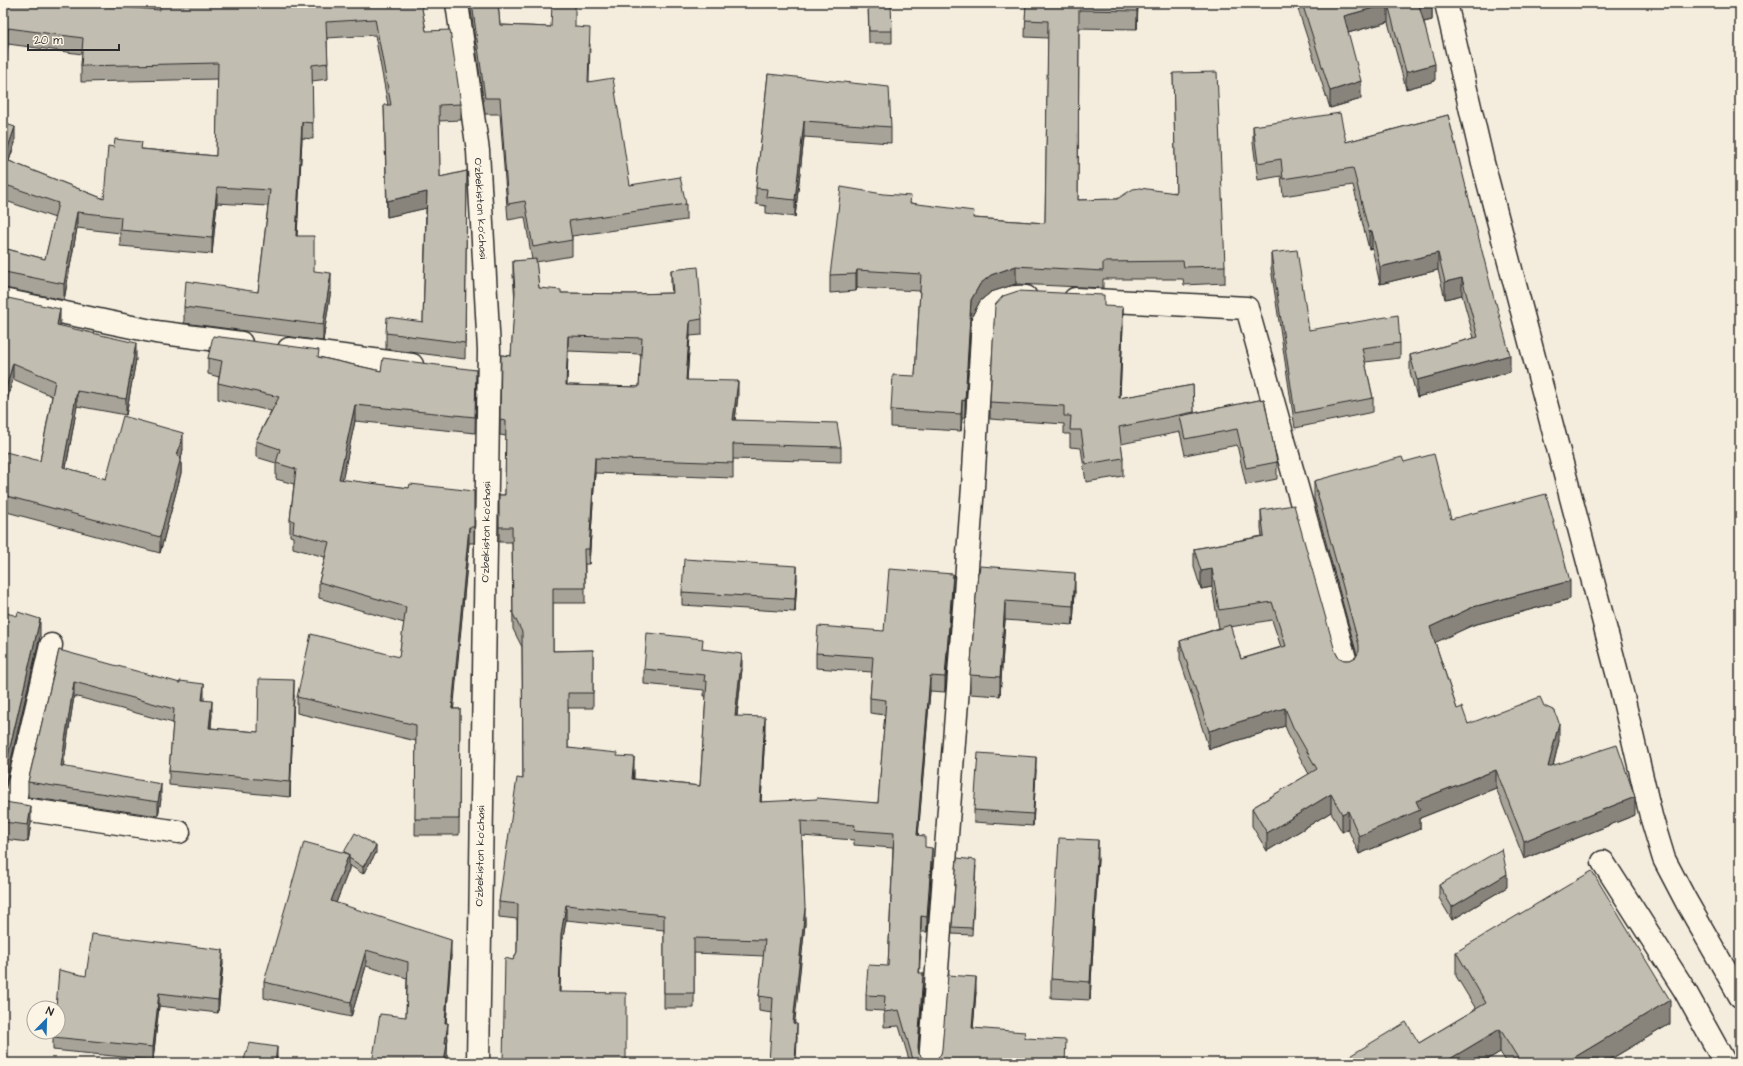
<svg xmlns="http://www.w3.org/2000/svg" width="1743" height="1066" viewBox="0 0 1743 1066" font-family="'Architects Daughter',sans-serif">
<style>
.lines{fill:none;stroke-linecap:round;stroke-linejoin:round}
.minor-casing{stroke:#2b2b2b;stroke-width:25}
.minor{stroke:#fcf5e5;stroke-width:22}
.wall{fill:#a7a398;stroke:#2b2b2b;fill-rule:evenodd}
.shaded-wall{fill:#88847c;stroke:#2b2b2b}
.building{fill:#c2bdb1;stroke:#2b2b2b;fill-rule:evenodd}
.labels{text-anchor:middle;dominant-baseline:central;stroke-width:3;stroke-linejoin:round;paint-order:stroke}
.street-label{font-size:11px;fill:#2b2b2b;stroke:#fcf5e5}
</style>
<rect width="100%" height="100%" fill="#f4edde"/>
<filter id="ink" filterUnits="userSpaceOnUse"><feTurbulence type="fractalNoise" baseFrequency=".025" numOctaves="2"/><feDisplacementMap in="SourceGraphic" scale="8" xChannelSelector="R" yChannelSelector="G"/><feConvolveMatrix kernelMatrix="1 2 1 2 8 2 1 2 1" color-interpolation-filters="sRGB"/></filter>
<g filter="url(#ink)">
<g class="lines">
<defs>
<g id="minor">
<path id="s1" d="M457,3L478,151L489,350L478,1063"/>
<path d="M1446,3L1483,163L1620,684L1651,816L1664,859L1686,901L1740,996"/>
<path d="M87,5H231L236,3"/>
<path d="M1075,299L1247,308L1347,666"/>
<path d="M3,300L156,332L241,343"/>
<path d="M289,349L412,365"/>
<path d="M3,806L179,832"/>
<path d="M13,808L51,645"/>
<path d="M1603,862L1684,989L1725,1063"/>
<path d="M930,1063L973,487L983,319C985,315 987,311 989,307C997,298 1015,296 1026,297"/>
</g>
</defs>
<use href="#minor" class="minor-casing"/>
<use href="#minor" class="minor"/>
</g>
<g class="wall">
<path d="M3,3L160,10L220,5L421,3L426,31L461,104V120L439,121L440,177L467,171L465,359L386,349V333L423,322L426,208L387,217L384,105H388L375,35L327,38L328,79L312,81L313,139L302,138L297,236L314,271L331,289L323,341L184,323V307L258,292L268,206L217,203L212,254L120,246V233L77,228L64,300L5,288H3V248L45,259L55,218L3,200V123L15,143L9,161L104,199L142,149L216,156L218,79L81,82V66L82,54L8,44L5,71L3,70Z"/>
<path d="M470,3H498L500,25L551,27H575L590,44L589,82L630,185L686,204V220L572,236V256L536,262L539,288L561,293L631,294L672,293L671,285V270L702,319V335L690,336L687,380L738,396L735,420L841,447V462L733,459V478L595,473L589,564H585V603H553V651L593,650V708H568V748L617,756L634,772V779L700,786L706,696H704V690L644,684V669L703,649L742,669L737,716L765,733L761,802L878,803L885,715L870,713V698L872,672L816,668V653L884,631L953,589L945,692L930,691L918,835L925,847L932,863L927,932H921L919,973L923,988L918,1051L919,1054L923,1058L929,1060L936,1059L941,1054L976,992L973,1028L1025,1038L1065,1063H910L899,1026L884,1027V1011L866,1010V995L888,966L893,848L854,845V840L802,836L805,924L794,1024L797,1039L772,1013L759,1011V996L764,956L694,953V1008H664V930L566,920L561,949L560,992L626,1063L513,960L517,952V919L499,917V902L523,779L522,647L513,629L512,542H499V495H505L506,436L500,435L501,355L511,356L515,300L513,276V261L532,260L525,217L508,220L500,114H485ZM568,351L641,354L639,387L567,385Z"/>
<path d="M868,3L892,31V43H869Z"/>
<path d="M1026,3H1138L1137,29L1079,28L1078,200L1117,199L1176,192L1173,73L1225,266V283L1184,285L1183,279H1103V288L1016,284L991,292L980,301L971,318L965,418H962L961,431L891,427V410L915,376L920,291L857,288L856,291L830,293V275L911,203L974,218L1045,223L1048,38L1025,37Z"/>
<path d="M1296,3H1432V20L1424,22L1435,81L1406,89L1388,22L1348,33L1361,99L1330,108Z"/>
<path d="M768,74L891,127V143L804,137L795,217L766,213V206L756,204V188Z"/>
<path d="M1448,115L1510,372L1417,397L1410,372V355L1474,338L1462,295L1445,299L1438,270L1380,284L1372,248L1369,249L1353,185L1283,196L1281,176L1258,180L1253,143V126L1346,142Z"/>
<path d="M1271,253L1309,330L1400,343V358L1365,362L1373,398V412L1295,428L1271,268Z"/>
<path d="M3,297L60,325V326L136,359L126,415L77,406L66,468L106,479L183,449L181,459V473L160,553L3,511V465L40,461L52,396L13,379L3,415Z"/>
<path d="M1104,306L1123,325L1120,398L1193,385L1194,413L1264,399L1277,462V479L1246,485L1237,445L1185,455L1180,432L1121,444L1123,458V476L1086,482L1081,448L1070,447V434H1064V424L990,419V402Z"/>
<path d="M319,357L381,371L476,370L475,433L355,421L342,480L409,488L474,491V543H469L453,709H460L459,835H415L416,741L297,713V697L399,657L404,623L319,598V582L325,557L293,548V537L290,536V520L294,484L276,479V463L256,457V441L271,411L218,399V383L219,377L208,374V358Z"/>
<path d="M1404,462L1451,519L1570,599L1473,625L1435,642L1457,709L1468,724L1544,706L1559,741L1553,766L1635,815L1524,859L1496,788L1420,818V829L1359,854L1348,829L1342,832L1331,812L1267,851L1252,826V808L1309,774L1293,745L1285,726L1209,749L1180,659V641L1219,628L1212,587L1201,589L1194,567V549L1262,536L1261,528V510L1338,657L1344,660H1350L1356,657L1357,655L1314,499V481ZM1272,620L1281,647L1241,659L1230,627Z"/>
<path d="M978,572L1075,591L1073,625L1005,620L1000,696L970,694V675Z"/>
<path d="M797,578L795,612L682,605V592Z"/>
<path d="M3,612L40,636L3,794Z"/>
<path d="M59,650L204,700L212,715L211,728L258,732L294,695L290,797L169,785V771L173,723L74,696L63,767L161,799L158,816L28,797V782Z"/>
<path d="M1036,770L1033,826L974,822V810Z"/>
<path d="M3,801L31,823L28,842L3,839Z"/>
<path d="M344,852L376,853L363,874L349,865V869L336,903L451,955L446,1023L448,1039L447,1045V1063H372L406,1017L407,978L366,966L351,1017L264,998V982Z"/>
<path d="M1098,859L1090,1000L1051,998V979Z"/>
<path d="M976,866L972,935L952,934V927Z"/>
<path d="M1439,885L1507,887L1452,920L1439,898Z"/>
<path d="M1456,952L1670,1024L1604,1063H1507L1500,1052L1482,1063H1338L1419,1043L1476,1009L1456,976Z"/>
<path d="M223,963L218,1013L159,1006L153,1060L53,1050V1037L86,976Z"/>
</g>
<g class="shaded-wall">
<path d="M1137,3H1138L1137,29Z"/>
<path d="M1429,3H1432V20L1419,23V5Z"/>
<path d="M1388,4V22L1344,34V16Z"/>
<path d="M8,28V44L5,71V55Z"/>
<path d="M1435,64V81L1406,89V72Z"/>
<path d="M1361,81V99L1330,108V91Z"/>
<path d="M804,121V137L795,217V200Z"/>
<path d="M302,122V138L296,252V236Z"/>
<path d="M15,127V143L4,175V159Z"/>
<path d="M217,187V203L212,254V238Z"/>
<path d="M427,192V208L387,217V201Z"/>
<path d="M77,212V228L64,300V284Z"/>
<path d="M1372,231V248L1369,249V232Z"/>
<path d="M1438,253V270L1380,284V267Z"/>
<path d="M1016,266V284L991,292L980,301L971,318L965,418V401L971,300L980,284L991,275Z"/>
<path d="M857,270V288L856,291V274Z"/>
<path d="M331,273V289L323,341V325Z"/>
<path d="M1462,278V295L1445,299V282Z"/>
<path d="M1123,307V325L1119,416V398Z"/>
<path d="M60,309V325L57,341V325Z"/>
<path d="M690,321V336L686,395V380Z"/>
<path d="M568,336V351L566,400V385Z"/>
<path d="M136,343V359L126,415V399Z"/>
<path d="M1510,355V372L1417,397V380Z"/>
<path d="M13,363V379L3,415V399Z"/>
<path d="M738,381V396L733,435V420Z"/>
<path d="M77,391V406L63,483V467Z"/>
<path d="M962,400V418L961,431V414Z"/>
<path d="M355,405V421L339,496V479Z"/>
<path d="M183,433V449L181,459V473L160,553V537L177,456Z"/>
<path d="M595,458V473L589,564V549Z"/>
<path d="M469,527V543L452,725V709Z"/>
<path d="M797,566V578L795,612V599Z"/>
<path d="M1212,569V587L1201,589V571Z"/>
<path d="M1075,573V591L1073,625V606Z"/>
<path d="M953,574V589L945,692V677Z"/>
<path d="M1570,581V599L1473,625L1430,645V627L1473,607Z"/>
<path d="M1005,601V620L1000,696V677Z"/>
<path d="M40,619V636L3,794V777Z"/>
<path d="M742,654V669L735,731V716Z"/>
<path d="M930,676V691L917,850V835Z"/>
<path d="M294,680V695L290,797V782Z"/>
<path d="M74,682V696L61,781V766Z"/>
<path d="M204,684V699L202,714V700Z"/>
<path d="M212,701V715L209,742V728Z"/>
<path d="M1285,708V726L1209,749V731Z"/>
<path d="M765,717V733L760,817V802Z"/>
<path d="M1559,723V741L1548,786V767Z"/>
<path d="M634,757V772L632,794V779Z"/>
<path d="M1036,757V770L1033,826V814Z"/>
<path d="M1496,770V788L1420,818V829L1359,854V836L1416,801Z"/>
<path d="M161,784V799L158,816V802Z"/>
<path d="M1331,794V812L1267,851V833Z"/>
<path d="M1635,797V815L1524,859V841Z"/>
<path d="M31,806V823L28,842V825Z"/>
<path d="M1348,811V829L1342,832V814Z"/>
<path d="M1098,840V859L1090,1000V982Z"/>
<path d="M376,846V853L363,874V867Z"/>
<path d="M932,848V863L927,932V917Z"/>
<path d="M349,854V869L331,916V901Z"/>
<path d="M1507,874V887L1452,920V907Z"/>
<path d="M566,905V920L561,949L559,1007L561,934Z"/>
<path d="M805,908V924L793,1039V1023Z"/>
<path d="M4,914V931L3,934V917Z"/>
<path d="M921,916V932L919,988V973Z"/>
<path d="M451,940V955L445,1039V1023Z"/>
<path d="M223,950V963L218,1013V1000Z"/>
<path d="M366,950V966L351,1017V1002Z"/>
<path d="M923,973V988L918,1062V1047Z"/>
<path d="M976,977V992L972,1043V1028Z"/>
<path d="M159,993V1006L153,1060V1047Z"/>
<path d="M1670,1000V1024L1604,1063H1565Z"/>
<path d="M448,1023L447,1059V1063H444L445,1043Z"/>
<path d="M797,1024V1039L796,1063H795Z"/>
<path d="M1500,1029V1052L1482,1063H1443Z"/>
<path d="M277,1047V1058L276,1063H275Z"/>
</g>
<g class="building">
<path d="M3,3H73L160,10V3H220V5L269,3H421L426,31L450,30L461,104L439,105L440,177L467,171L465,343L386,333L387,317L423,322L427,192L387,201L384,105H391L375,19L326,22L328,63L312,65L313,123L302,122L296,236H314V271L331,273L323,325L184,307L186,281L258,292L270,190L217,187L212,238L120,230L121,217L77,212L64,284L5,272H3V248L45,259L58,203L3,184V123L15,127L4,159L104,199L108,146L114,147L115,139L142,142L141,149L216,156L218,63L81,66L83,38L8,28L5,55L3,54Z"/>
<path d="M472,3H498L500,25L551,27L552,3H575V27L590,28L588,82L613,78L630,185L680,177L686,204L569,221L572,240L533,247L525,201L508,204L500,98H485Z"/>
<path d="M868,3H891L892,31H869Z"/>
<path d="M1026,3H1137V11L1079,10L1078,200L1117,199L1133,189L1140,188L1176,193L1173,73L1217,72L1225,266L1184,267L1183,261L1103,262V271L1016,266L991,275L980,284L971,300L965,401L962,400L961,414L891,410L893,375L915,376L921,274L857,270L856,274L830,275L841,187L883,194L911,196L910,203L974,211L973,218L1045,223L1048,21L1025,20Z"/>
<path d="M1302,3H1429L1419,5L1435,64L1406,72L1388,4L1344,16L1361,81L1330,91Z"/>
<path d="M768,74L889,87L891,127L804,121L795,200L766,197L767,189L756,188Z"/>
<path d="M1340,113L1346,142L1448,115L1495,303H1496L1510,355L1417,380L1410,355L1478,337L1462,278L1445,282L1438,253L1380,267L1372,231L1369,232L1353,168L1283,179L1281,159L1258,163L1253,126Z"/>
<path d="M1297,250L1309,330L1398,315L1400,343L1362,348L1373,398L1295,413L1271,253Z"/>
<path d="M536,259L539,288L561,290V293L631,294L673,293L671,270L698,267L702,319L690,321L686,380L738,381L733,420L837,423L841,447L733,444V463L595,458L589,549H584L585,588H553V651L593,650V693H568V748L617,753V756L634,757L632,779L700,786L707,681H704L705,675L644,669L647,633L703,639L702,649L742,654L735,716L765,717L760,802L817,799V798L878,803L886,700L870,698L873,657L816,653L818,626L884,631L889,569L953,574L945,677L930,676L917,835L925,836V847L932,848L927,917L921,916L919,973H923L918,1047L919,1054L923,1058L929,1060L936,1059L941,1054L942,1049L948,975L976,977L972,1028L1025,1032L1024,1038L1066,1040L1065,1063H914L899,1010L884,1012L885,996L866,995L868,965L888,966L894,833L854,830L855,825L801,821L805,908L793,1023L797,1024L795,1063H769L773,998L759,996L765,940L694,938V993H664V915L566,905L561,934L559,992L626,993V1063H503L505,958L513,960L517,952L518,904L499,902L517,778L523,779L522,632L513,614L512,527H499V495H505L506,421L500,420L501,355L511,356L515,292L513,261ZM568,336L642,338L639,387L566,385Z"/>
<path d="M1018,291L1104,295V306L1123,307L1119,398L1193,385L1194,412L1119,427L1123,458L1086,464L1081,430H1070L1071,416H1064V406L990,402L995,305L1003,296Z"/>
<path d="M3,297L60,309L57,325L136,343L126,399L77,391L63,467L106,479L123,416L183,433L177,456L181,457L160,537L3,495V465L6,452L40,461L55,381L13,363L3,399Z"/>
<path d="M213,336L319,350L318,357L381,371L383,358L476,370L475,417L355,405L339,479L409,488L410,484L474,491V527H469L452,709H460L459,819H415L416,725L297,697L311,634L399,657L406,607L319,582L329,542L293,532L294,521L290,520L296,469L276,463L280,449L256,441L279,397L218,383L222,361L208,358Z"/>
<path d="M1264,399L1277,462L1246,468L1237,429L1185,439L1180,416Z"/>
<path d="M1434,454L1451,519L1546,494L1570,581L1473,607L1430,627L1457,709L1462,707L1468,724L1540,697L1544,706L1555,711L1559,723L1548,767L1617,745L1635,797L1524,841L1496,770L1416,801L1420,810L1359,836L1348,811L1342,814L1331,794L1267,833L1252,808L1317,769L1293,727L1285,708L1209,731L1180,641L1230,625L1241,659L1286,646L1272,602L1219,610L1212,569L1201,571L1194,549L1264,536L1261,510L1294,505L1335,651L1338,657L1344,660H1350L1356,657L1359,651V645L1314,481L1402,457L1404,462Z"/>
<path d="M684,559L797,566L795,599L682,592Z"/>
<path d="M980,566L1075,573L1073,606L1005,601L1000,677L970,675L978,572H979Z"/>
<path d="M3,612L17,616L18,612L40,619L3,777V675L7,662L3,661Z"/>
<path d="M59,650L180,683V681L204,684L202,700L212,701L209,728L258,732L259,679L294,680L290,782L169,771L174,709L74,682L61,766L161,784L158,802L28,782Z"/>
<path d="M978,753L1036,757L1033,814L974,810Z"/>
<path d="M3,801L11,803L31,806L28,825L3,822Z"/>
<path d="M355,833L376,846L363,867L349,858V854L344,852Z"/>
<path d="M1059,838L1098,840L1090,982L1051,979Z"/>
<path d="M304,842L349,854L331,901L451,940L445,1023H448L445,1043H447L444,1063H372L380,1014L406,1017L408,962L366,950L351,1002L264,982Z"/>
<path d="M1502,849L1507,874L1452,907L1439,885Z"/>
<path d="M957,858L976,860L972,928L952,927Z"/>
<path d="M1592,871L1670,1000L1565,1063H1521L1500,1029L1443,1063H1338L1406,1022L1419,1043L1486,1003L1456,952Z"/>
<path d="M92,934L223,950L218,1000L159,993L153,1047L53,1037V1032H58V1008H56L59,970L86,976Z"/>
<path d="M249,1043L277,1047L275,1063H243Z"/>
</g>
</g>
<g class="labels">
<g class="street-label">
<text stroke="none"><textPath href="#s1" startOffset="207">O'zbekiston ko'chasi</textPath></text>
<text transform="translate(486 532) rotate(-89)">O'zbekiston ko'chasi</text>
<text transform="translate(480 856) rotate(-89)">O'zbekiston ko'chasi</text>
</g>
</g>
<rect width="1743" height="1066" fill="none" stroke="#fcf5e5" stroke-width="16"/>
<rect x="8" y="8" width="1727" height="1050" fill="none" stroke="#2b2b2b" stroke-width="1.5" filter="url(#ink)"/>
<g transform="translate(46 1020) rotate(23)"><circle r="19" fill="#fcf5e5" stroke="#a8a49b"/>
<path d="M0-3L7 15L0 10L-7 15Z" fill="#1f6fb2"/>
<text y="-6" font-size="11" font-weight="bold" text-anchor="middle" fill="#2b2b2b">N</text>
</g>
<path d="M28 44v6h91v-6" fill="none" stroke="#2b2b2b" stroke-width="2"/>
<text x="34" y="44" font-size="12" fill="#2b2b2b" stroke="#fcf5e5" stroke-width="3" paint-order="stroke">20 m</text>
</svg>
